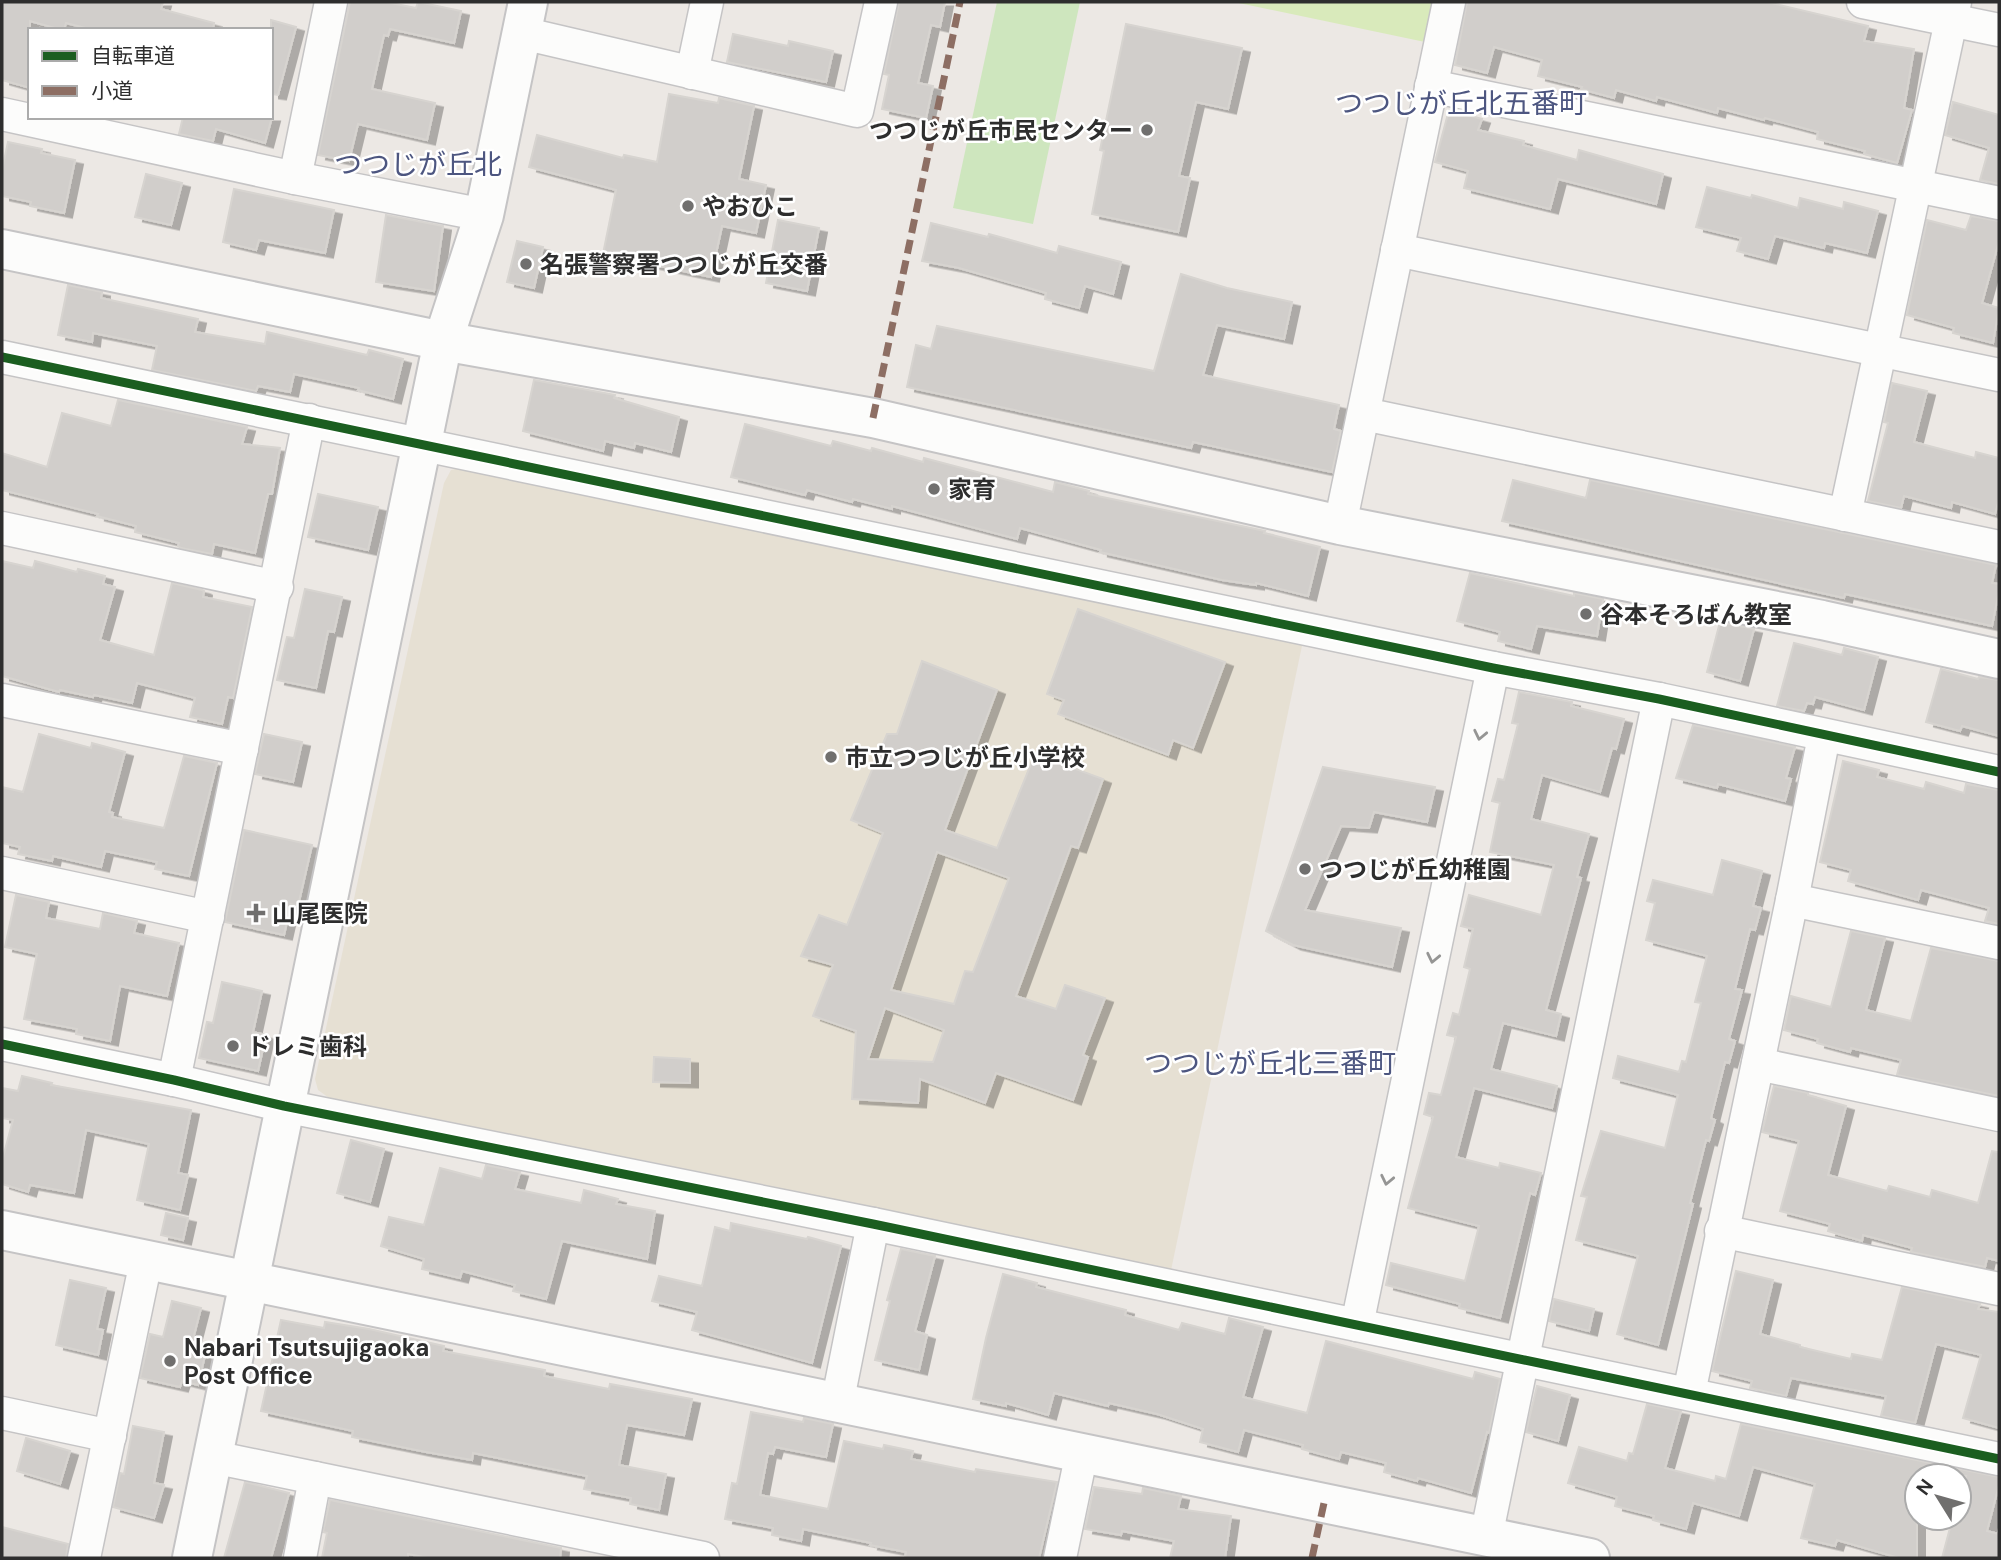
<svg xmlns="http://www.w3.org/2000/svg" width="2001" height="1560" viewBox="0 0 2001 1560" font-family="'DM Sans','Noto Sans JP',sans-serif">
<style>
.education{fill:#e6e0d3}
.green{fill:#cee6be}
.pitch{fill:#d9eabb}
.building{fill:#d1cecb;stroke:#d7d4d0;stroke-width:2;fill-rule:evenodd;filter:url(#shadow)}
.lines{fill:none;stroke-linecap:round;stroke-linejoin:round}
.minor-casing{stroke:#c5c4c5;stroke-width:35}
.tertiary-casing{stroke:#c5c4c5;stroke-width:42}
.minor{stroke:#fcfcfb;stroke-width:32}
.tertiary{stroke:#fcfcfb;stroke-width:38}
.quiet{stroke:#8d6e63;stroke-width:7;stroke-dasharray:14 7;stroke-linecap:butt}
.cycleway-casing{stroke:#fff;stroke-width:13}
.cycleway{stroke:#1b5e20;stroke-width:9}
.oneway{stroke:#959594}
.poi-dot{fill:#706f6e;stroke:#fff;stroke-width:2.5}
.labels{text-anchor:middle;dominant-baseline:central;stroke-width:5;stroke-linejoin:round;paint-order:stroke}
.poi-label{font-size:24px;font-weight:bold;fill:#2e2e2e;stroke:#fff;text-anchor:start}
.quarter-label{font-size:28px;fill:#4d5680;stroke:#fff}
</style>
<defs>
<filter id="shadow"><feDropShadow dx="8" dy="4.5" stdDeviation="0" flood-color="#0004"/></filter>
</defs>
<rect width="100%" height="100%" fill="#ece8e4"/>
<path class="education" d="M460,468L1303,641L1170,1275L332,1100L318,1090L315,1079L444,483L451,470Z"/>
<path class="green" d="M997,2H1080L1033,224L953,208Z"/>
<path class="pitch" d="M1234,2H1434L1425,42Z"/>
<g class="building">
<path d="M2,2H163L161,9L214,23L213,30H93L66,23L64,30H62L30,21V88L2,80Z"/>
<path d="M350,2H386L416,8L418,2L461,11L454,43L390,29L388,36L384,35L372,89L435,103L427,140L358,124L349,161L318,155Z"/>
<path d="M899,2H945L940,27L931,25L918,83L933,86L926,118L882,109L889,75L884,74Z"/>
<path d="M1467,2H1767L1868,26L1864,41L1914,49L1904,108L1912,110L1897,163L1864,154L1865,151L1817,139L1818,132L1765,118L1764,120L1718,108L1717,113L1657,97L1656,101L1616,90L1614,98L1581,89L1582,87L1538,76L1542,60L1494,47L1487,73L1455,65Z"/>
<path d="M271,20L296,27L278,95L271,94Z"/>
<path d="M1126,24L1242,48L1228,109L1196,102L1179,176L1190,178L1178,232L1092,214L1104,151L1100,150Z"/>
<path d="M733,34L788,46L789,41L833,51L826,82L727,62Z"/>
<path d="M669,94L718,103L719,98L754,106L739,179L766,185L756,233L722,226L711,277L603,254L616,190L529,167L537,135L623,158L624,155L657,162Z"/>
<path d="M1953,102L1999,115V184L1980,180L1989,148L1945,135Z"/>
<path d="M1449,110L1482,119L1478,130L1524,141L1523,145L1577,160L1579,150L1663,174L1656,204L1558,179L1550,209L1464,188L1468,171L1435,162Z"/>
<path d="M183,117H272L265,143L216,129L213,141L179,134Z"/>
<path d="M8,142L42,149L41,153L75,160L64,213L30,206L31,202L2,196V170Z"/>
<path d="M146,174L182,183L171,225L135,217Z"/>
<path d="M1707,187L1751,198L1752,195L1798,208L1800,198L1843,209L1844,202L1878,211L1867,253L1825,243L1824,248L1775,236L1768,259L1737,251L1741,238L1696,227Z"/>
<path d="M234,189L334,210L325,253L259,240L256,250L223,242Z"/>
<path d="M386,215L443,226L434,291L376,282Z"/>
<path d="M1971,216L1999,221V241L1982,303L1999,308L1993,343L1953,333L1954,328L1907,315L1927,220L1966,230Z"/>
<path d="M778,220L819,228L807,291L766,283Z"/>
<path d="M931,223L988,237L989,234L1057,253L1059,246L1121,262L1113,294L1085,286L1079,308L1045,299L1046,293L959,268L922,261Z"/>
<path d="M517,241L543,247L534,288L507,282Z"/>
<path d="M1181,274L1227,288L1292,302L1284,339L1217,325L1203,375L1339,405L1334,429L1341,431L1332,472L1193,442L1191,448L907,387L916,345L931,349L937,326L1154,371Z"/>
<path d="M68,285L102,292L101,298L198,319L195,332L265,344L267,332L367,355L369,350L403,359L393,399L358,390L359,388L294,374L290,392L258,386L256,391L152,370L157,346L93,333L92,342L58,335Z"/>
<path d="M534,380L615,395L614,398L679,417L671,452L635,443L634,448L605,441L603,451L523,431Z"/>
<path d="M1892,383L1927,391L1914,442L1975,458L1976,452L1999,458V499L1995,514L1952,502L1951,508L1904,496L1901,508L1868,501L1888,423L1884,422Z"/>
<path d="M118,400L247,427L242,444L280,448L272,494H268L255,553L214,544L212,554L181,548L178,546L179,543L135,532L136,526L97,516L98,514L2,490V453L47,467L62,413L111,426Z"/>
<path d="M745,424L831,446L833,441L871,451L872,448L923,462L924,458L1053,492L1055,482L1089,491L1088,494L1265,531L1264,533L1320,547L1308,596L1256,583V585L1222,580L1100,552L1101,550L1020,528L1017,539L892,506V509L853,499L852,502L807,490L805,495L731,477Z"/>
<path d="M1513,480L1586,498L1590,480L1996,565L1992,583L1999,584V591L1992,626L1845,594L1844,598L1502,521Z"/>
<path d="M318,494L378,507L368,550L308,537Z"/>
<path d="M2,561L33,568L35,561L77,572L78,569L105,576L103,584L115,587L100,640L154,655L172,583L202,590L204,591L203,597L252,607L233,698L228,697L222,724L190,717L195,698L137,683L132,703L94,695L93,697L60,690L59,692L2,676Z"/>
<path d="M1470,573L1574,596V593L1603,599L1597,636L1537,626L1531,649L1498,641L1500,632L1457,621Z"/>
<path d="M305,589L342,597L334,632L328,631L316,688L277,680L287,637L294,638Z"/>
<path d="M1078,609L1225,662L1193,748L1173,740L1168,755L1058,714L1064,700L1047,694Z"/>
<path d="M1720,622L1754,629L1740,681L1707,672Z"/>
<path d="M1794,643L1842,655L1844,648L1878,657L1864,710L1815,697L1813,704L1807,703L1804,711L1777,706Z"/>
<path d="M922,661L997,690L945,830L997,848L1035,754L1103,779L1078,848L1071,846L1016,996L1056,1009L1065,985L1105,998L1083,1055L1088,1057L1073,1100L996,1073L985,1103L920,1079L918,1103L852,1099L856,1031L813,1016L833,965L801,956L819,915L847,925L883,833L851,820L887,734H897ZM937,852L1009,878L973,972L965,971L954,1004L891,990ZM885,1008L944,1030L933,1062L868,1059Z"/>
<path d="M1941,669L1978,679L1979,677L1999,680V736L1962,726L1960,731L1926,722Z"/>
<path d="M1519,692L1572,702L1571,706L1624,719L1616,749L1612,748L1600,792L1542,775L1531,819L1589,834L1577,877L1581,878L1546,1010L1561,1014L1556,1036L1503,1023L1491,1069L1557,1086L1552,1108L1474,1088L1456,1157L1499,1168L1500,1163L1541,1173L1535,1195L1530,1193L1500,1318L1459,1308L1460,1304L1386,1285L1391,1263L1465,1281L1479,1226L1408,1208L1433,1117L1424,1114L1429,1093L1441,1095L1456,1037L1447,1035L1453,1013L1459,1015L1470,969L1464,967L1473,929L1461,926L1469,895L1541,915L1554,865L1490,852L1500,803L1492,801L1498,779L1504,780L1518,724L1512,723Z"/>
<path d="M1693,725L1795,747L1786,778L1791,779L1785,801L1718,784L1717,788L1676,778Z"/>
<path d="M39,734L91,748L92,743L125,752L109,812L113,813L112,817L164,828L184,756L217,763L189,876L155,869L157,862L105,851L101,867L53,856L52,861L18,854L20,847L2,843V787L23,792Z"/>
<path d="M264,734L302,742L293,782L255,774Z"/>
<path d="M1843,761L1879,770L1877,777L1924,789L1926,782L1964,793L1966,784L1999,790V924L1985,921L1989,908L1921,890L1918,900L1885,891L1848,881L1851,870L1820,862Z"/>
<path d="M1323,767L1435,787L1427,822L1374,812L1369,828L1341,826L1305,910L1401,928L1392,967L1293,945L1266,931Z"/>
<path d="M244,830L312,845L298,906L291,904L284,935L225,922Z"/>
<path d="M1722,860L1762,871L1753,906L1761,908L1755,930L1750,929L1735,989L1742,990L1729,1039L1735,1041L1729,1063L1725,1062L1711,1118L1715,1120L1709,1141L1706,1140L1690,1203L1693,1204L1658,1345L1617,1334L1638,1256L1576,1240L1587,1197L1581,1196L1601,1131L1665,1148L1678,1095L1613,1078L1618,1056L1679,1072L1682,1061L1686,1062L1701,1003L1695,1002L1707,956L1646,940L1655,903L1647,901L1653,880L1713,895Z"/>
<path d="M16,895L49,902L46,918L100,929L103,913L137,921L134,933L179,943L167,996L120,986L110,1041L76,1034L77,1029L24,1019L37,954L5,947Z"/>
<path d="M1851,931L1885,938L1866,1010L1911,1021L1931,948L1999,961V1096L1897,1075L1901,1060L1851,1048L1850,1052L1817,1043L1818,1039L1784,1030L1791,996L1831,1007Z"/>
<path d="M222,982L262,991L253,1032L266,1035L258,1071L199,1058L207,1022L213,1023Z"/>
<path d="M654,1057L690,1059V1083L653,1082Z"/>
<path d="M22,1076L52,1083L51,1085L191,1110L178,1173L188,1175L180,1210L137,1200L149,1144L86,1130L74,1193L30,1185L28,1192L2,1184V1161L13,1120L2,1118V1088L18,1091Z"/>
<path d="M1774,1086L1808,1093V1095L1846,1106L1828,1175L1887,1191L1889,1186L1930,1197L1932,1190L1978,1203L1992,1151L1999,1152V1261L1987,1258L1985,1267L1911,1252L1912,1248L1863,1235L1862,1241L1828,1231L1830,1224L1780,1211L1799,1141L1762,1132Z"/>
<path d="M351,1140L384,1149L370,1202L337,1193Z"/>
<path d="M486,1165L520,1172L515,1189L581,1203L584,1190L618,1199L616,1204L655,1211L647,1259L562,1241L546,1299L513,1291L515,1285L462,1271L460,1278L422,1269L424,1259L381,1246L389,1217L424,1225L440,1168L482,1179Z"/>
<path d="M166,1213L188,1218L183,1240L161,1235Z"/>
<path d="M731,1223L807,1239L808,1237L841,1246L812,1363L692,1330L697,1312L652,1301L659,1276L702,1286L715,1227L730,1231Z"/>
<path d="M901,1249L935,1256L915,1331L927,1335L919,1370L875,1360L890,1301L887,1300Z"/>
<path d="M1736,1271L1773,1280L1760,1334L1800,1345V1347L1851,1359L1852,1354L1882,1360L1902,1287L1980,1304L1978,1309L1999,1312V1428L1963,1418L1981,1355L1936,1344L1915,1423L1881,1416L1886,1396L1791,1378L1786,1396L1750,1388L1752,1381L1712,1371Z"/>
<path d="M1003,1274L1037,1283L1036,1287L1126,1310L1125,1315L1179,1330L1182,1323L1225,1334L1229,1318L1263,1327L1243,1397L1307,1413L1326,1341L1473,1379L1475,1372L1500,1379L1489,1433L1487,1432L1471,1493L1418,1478L1417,1481L1384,1472L1386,1463L1341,1452L1339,1459L1302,1449L1303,1445L1244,1430L1238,1452L1200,1442L1203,1429L1157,1414L1109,1403L1108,1406L1054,1393L1048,1415L1006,1403V1406L973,1399L986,1338Z"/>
<path d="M70,1280L106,1288L97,1329L103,1330L98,1355L56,1345Z"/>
<path d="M1554,1299L1594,1309L1589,1331L1549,1321Z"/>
<path d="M172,1301L201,1308L192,1343L207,1347L198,1385L182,1381L180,1387L140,1378L150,1334L163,1337Z"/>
<path d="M281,1320L324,1328L325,1322L369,1329L444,1346L443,1351L545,1370L544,1376L609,1389L610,1384L692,1399L684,1435L627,1425L619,1465L666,1474L659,1510L630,1504L631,1498L584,1489L587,1476L473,1453L472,1460L426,1452L352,1437L353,1431L261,1411Z"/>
<path d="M1537,1386L1570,1395L1558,1441L1526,1432Z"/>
<path d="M1647,1404L1681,1411L1665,1468L1715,1481L1716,1476L1726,1479L1741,1424L1999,1477V1485L1987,1531L1999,1534V1558H1942L1951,1524L1954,1518H1959V1501L1966,1476H1917V1558H1899L1837,1540L1835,1546L1801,1538L1815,1484L1753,1467L1739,1516L1693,1503L1686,1529L1653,1520L1654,1516L1615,1506L1617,1497L1568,1483L1579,1447L1627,1461L1629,1453L1633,1454Z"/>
<path d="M751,1412L803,1422L804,1418L833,1424L826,1457L775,1447L773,1454L768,1453L760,1495L828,1509L844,1441L883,1449L884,1445L913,1451L911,1459L975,1472L976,1469L1057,1482L1039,1558H905L906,1552L870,1545L871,1543L803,1529L801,1541L772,1535L773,1528L725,1519L732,1483L737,1484Z"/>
<path d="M133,1426L164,1432L154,1483L164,1485L154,1518L113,1507L120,1473L124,1474Z"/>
<path d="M26,1438L70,1451L60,1484L17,1471Z"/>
<path d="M245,1482L289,1493L271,1558H224Z"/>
<path d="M1094,1487L1142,1494L1143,1488L1181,1496L1178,1509L1231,1516L1225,1558H1170L1174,1541L1122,1531L1121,1535L1085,1529Z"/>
<path d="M330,1500L561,1548L560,1558H428L408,1554V1558H322L327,1533L323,1532Z"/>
<path d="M2,1527L68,1544L66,1558H2Z"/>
</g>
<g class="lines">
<defs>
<g id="minor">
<path d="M1863,2L1999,30"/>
<path d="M522,33L857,111L881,2"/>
<path d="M692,73L707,2"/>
<path d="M1431,86L1999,203"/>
<path d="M2,114L295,178L484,215"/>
<path d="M295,178L331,2"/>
<path d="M1397,250L1999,375"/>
<path d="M2,357L1493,668L1659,699L1999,772"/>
<path d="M1364,414L1999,547"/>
<path d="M1845,515L1955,2"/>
<path d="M1340,525L1449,2"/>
<path d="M2,528L277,587"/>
<path d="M2,700L242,749"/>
<path d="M2,873L208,917"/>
<path d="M1792,900L1999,943"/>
<path d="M2,1044L174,1080L284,1106L873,1224L1999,1459"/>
<path d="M1758,1064L1999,1115"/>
<path d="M174,1080L309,420"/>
<path d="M1721,1231L1999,1289"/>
<path d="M1357,1325L1493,668"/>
<path d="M1689,1393L1792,900L1824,736"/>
<path d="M837,1404L873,1224"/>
<path d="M2,1413L110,1436"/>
<path d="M213,1457L703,1558"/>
<path d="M1486,1537L1659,699"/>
<path d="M84,1558L146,1261"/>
<path d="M300,1558L315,1478"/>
<path d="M1060,1558L1082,1452"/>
</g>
<g id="tertiary">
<path d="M2,249L443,341L873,418L1340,525L1822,620L1999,659"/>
<path d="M2,1230L1590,1558"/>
<path d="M192,1558L443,341L484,215L528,2"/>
</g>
</defs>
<use href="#minor" class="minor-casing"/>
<use href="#tertiary" class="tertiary-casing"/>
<use href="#minor" class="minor"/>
<use href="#tertiary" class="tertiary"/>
<g class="quiet">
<path d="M873,418L960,2"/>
<path d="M1312,1558L1324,1503"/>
</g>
<defs>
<g id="cycleway">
<path d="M2,357L1493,668L1659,699L1999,772"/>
<path d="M2,1044L174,1080L284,1106L873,1224L1999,1459"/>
</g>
</defs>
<use href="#cycleway" class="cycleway-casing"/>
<use href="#cycleway" class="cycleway"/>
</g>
<defs><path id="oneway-chevron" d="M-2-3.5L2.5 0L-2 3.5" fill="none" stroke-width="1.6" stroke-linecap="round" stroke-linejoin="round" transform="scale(1.75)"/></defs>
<g class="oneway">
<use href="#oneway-chevron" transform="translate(1480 735) rotate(102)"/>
<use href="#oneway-chevron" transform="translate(1433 958) rotate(102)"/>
<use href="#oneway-chevron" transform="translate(1387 1180) rotate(102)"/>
</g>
<g class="poi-dot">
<circle cx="1147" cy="130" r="7"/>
<circle cx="688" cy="206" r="7"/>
<circle cx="526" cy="264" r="7"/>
<circle cx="934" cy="489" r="7"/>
<circle cx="1586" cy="614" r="7"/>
<circle cx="831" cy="757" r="7"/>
<circle cx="1305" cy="869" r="7"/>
<path d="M252.5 902.5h7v7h7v7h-7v7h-7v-7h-7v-7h7z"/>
<circle cx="233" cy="1046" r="7"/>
<circle cx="170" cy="1361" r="7"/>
</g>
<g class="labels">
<g class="poi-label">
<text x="1133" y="130" text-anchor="end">つつじが丘市民センター</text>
<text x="702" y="206">やおひこ</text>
<text x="540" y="264">名張警察署つつじが丘交番</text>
<text x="948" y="489">家育</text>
<text x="1600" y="614">谷本そろばん教室</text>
<text x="845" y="757">市立つつじが丘小学校</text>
<text x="1319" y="869">つつじが丘幼稚園</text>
<text x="272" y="913">山尾医院</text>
<text x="247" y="1046">ドレミ歯科</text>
<text x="184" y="1347">Nabari Tsutsujigaoka<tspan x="184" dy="28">Post Office</tspan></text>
</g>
<g class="quarter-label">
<text x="1461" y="103">つつじが丘北五番町</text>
<text x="418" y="164">つつじが丘北</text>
<text x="1270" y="1063">つつじが丘北三番町</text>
</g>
</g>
<rect width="2001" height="1560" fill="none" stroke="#2e2e2e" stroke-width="7"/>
<rect x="28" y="28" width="245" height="91" fill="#ffffff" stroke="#ababab" stroke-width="2"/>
<rect x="42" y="51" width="35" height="10" fill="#1b5e20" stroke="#ababab" stroke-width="2"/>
<text x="91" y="63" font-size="21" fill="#2e2e2e">自転車道</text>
<rect x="42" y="86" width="35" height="10" fill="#8d6e63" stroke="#ababab" stroke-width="2"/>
<text x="91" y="98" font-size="21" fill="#2e2e2e">小道</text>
<g transform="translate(1938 1497) rotate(307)"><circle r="33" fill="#ffffff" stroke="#ababab" stroke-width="2"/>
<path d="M0-5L12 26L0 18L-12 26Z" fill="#706f6e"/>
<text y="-10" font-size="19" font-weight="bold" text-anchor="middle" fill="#2e2e2e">N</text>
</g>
</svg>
